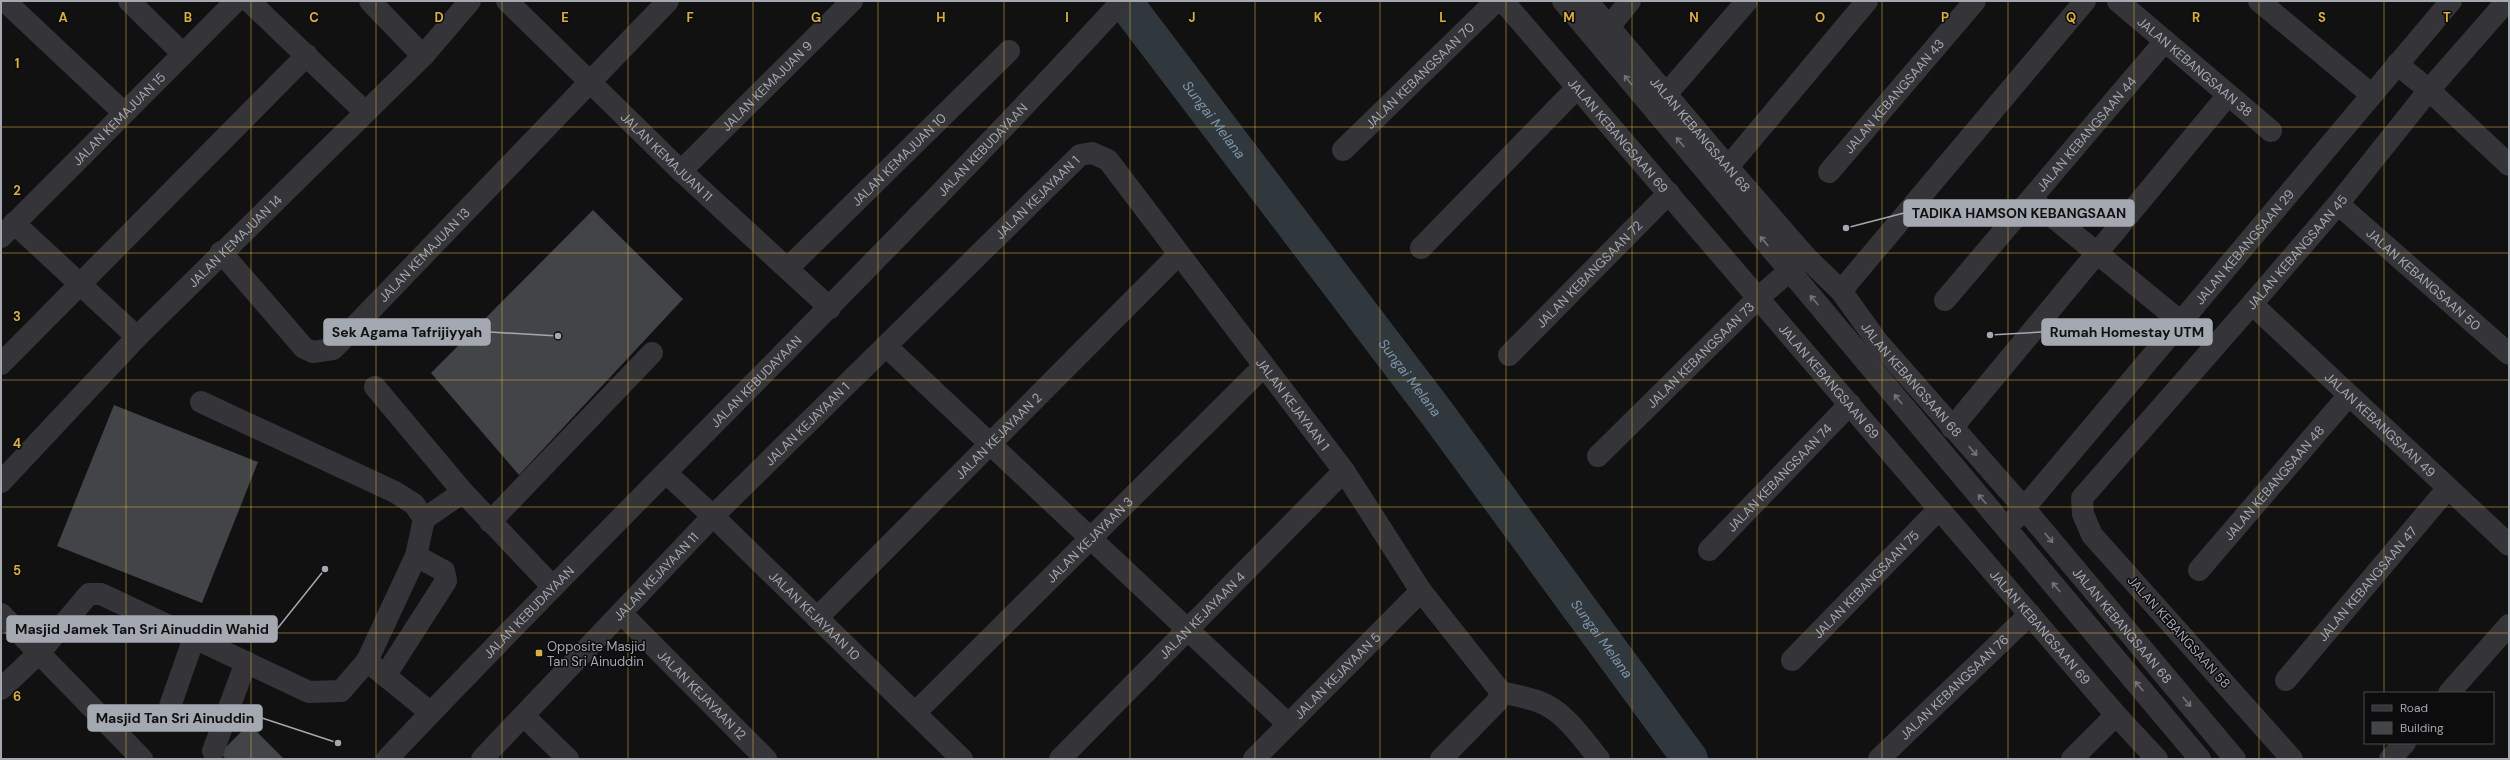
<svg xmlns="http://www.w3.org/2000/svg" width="2510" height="760" viewBox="0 0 2510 760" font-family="'DM Sans',sans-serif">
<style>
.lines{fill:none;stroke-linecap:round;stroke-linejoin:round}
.river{stroke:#30373d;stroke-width:36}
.building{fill:#434447}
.minor{stroke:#353539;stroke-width:22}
.oneway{stroke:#72747b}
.grid{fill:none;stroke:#d9ae42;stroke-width:1;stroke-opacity:0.55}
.poi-dot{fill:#d9ae42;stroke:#0c0c0d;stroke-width:1.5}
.labels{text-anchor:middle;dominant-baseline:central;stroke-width:3;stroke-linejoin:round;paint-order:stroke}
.street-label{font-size:13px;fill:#a4a8b1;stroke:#0c0c0d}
.poi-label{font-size:13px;fill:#a4a8b1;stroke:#0c0c0d;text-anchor:start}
.water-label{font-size:14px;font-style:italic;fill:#7f93a8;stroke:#0c0c0d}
.grid-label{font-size:13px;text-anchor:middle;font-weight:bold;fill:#d9ae42;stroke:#0c0c0d;stroke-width:3;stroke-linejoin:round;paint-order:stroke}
.leader{fill:none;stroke:#a4a8b1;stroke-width:1.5}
.callout-dot{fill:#a4a8b1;stroke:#0c0c0d;stroke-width:1.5}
.callout{fill:#a4a8b1;stroke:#a4a8b1;stroke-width:1.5}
.callout-label{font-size:14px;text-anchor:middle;font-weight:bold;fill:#111}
</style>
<rect width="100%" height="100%" fill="#111112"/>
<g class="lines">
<path class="river" id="s1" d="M1124,1L1439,416L1690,759"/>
</g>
<g class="building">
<path d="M593,210L683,299L519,475L431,373Z"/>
<path d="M114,405L258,462L202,603L57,546Z"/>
<path d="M249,724L284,759H226L220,753Z"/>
</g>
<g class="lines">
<g class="minor">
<path d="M5,1L124,113"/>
<path d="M129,1L183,54"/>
<path d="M249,1L364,111"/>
<path d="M370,1L423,56"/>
<path id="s2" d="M507,1L681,171L830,308"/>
<path id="s3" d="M1503,1L2116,715L2157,759"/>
<path d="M1563,1L2200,759"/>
<path id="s4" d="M1587,1L1728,167L1806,257L1841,291L1877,341L2024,508L2235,759"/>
<path id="s5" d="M2118,1L2271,131"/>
<path d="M2259,1L2372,95"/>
<path d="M1608,28L1630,1"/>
<path d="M2397,64L2429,90L2509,165"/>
<path d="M1656,106L1747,1"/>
<path id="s6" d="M1343,150L1496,1"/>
<path d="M1728,167L1867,1"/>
<path id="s7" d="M681,171L852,1"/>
<path id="s8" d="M1829,172L1975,1"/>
<path d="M2031,199L2181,322"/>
<path id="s9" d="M2338,204L2509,354"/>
<path d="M14,223L137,337"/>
<path id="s10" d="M1,237L236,1"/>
<path d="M1421,248L1577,88"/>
<path id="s11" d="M221,252L304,348L313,352L333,349L668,1"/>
<path id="s12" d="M788,268L1009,51"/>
<path d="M1841,291L2085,1"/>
<path id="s13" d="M1945,300L2165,41"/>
<path id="s14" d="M2252,304L2509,545"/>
<path d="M886,346L1288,724"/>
<path id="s15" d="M1509,355L1669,193"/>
<path d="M1,364L307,55"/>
<path d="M375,387L463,492"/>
<path d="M201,402L395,492L414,504L424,519L416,556L367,661"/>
<path d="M1952,428L2228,95"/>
<path id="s16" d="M1598,456L1758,298L1801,261"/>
<path id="s17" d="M666,473L713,516L962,759"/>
<path id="s18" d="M1,482L137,337L423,56L470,1"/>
<path d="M424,519L463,492L553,587"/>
<path id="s19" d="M2015,519L2451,1"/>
<path d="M490,522L652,353"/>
<path id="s20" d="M1709,550L1850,404"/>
<path id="s21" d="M2199,570L2349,395"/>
<path id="s22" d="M621,613L766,759"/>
<path d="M1,614L142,759"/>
<path id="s23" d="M817,618L1179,254"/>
<path id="s24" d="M1792,660L1939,509"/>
<path d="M385,676L446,581L444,571L416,556"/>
<path id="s25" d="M2286,680L2448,488"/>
<path d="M1,689L40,652L89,594H101L309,692L341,691L367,661L431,713"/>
<path d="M1501,692C1513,695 1525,697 1537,701C1564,710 1582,738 1599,759"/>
<path d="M2449,693L2509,625"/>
<path d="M170,706L194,638"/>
<path id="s26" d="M915,713L1264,366"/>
<path d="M524,716L568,759"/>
<path d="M213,751L246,662"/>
<path id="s27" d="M387,759C629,503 884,260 1122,1"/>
<path id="s28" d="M482,759L713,516L1080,155L1092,153L1108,160L1344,471L1421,591L1501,692"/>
<path id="s29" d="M1060,759L1344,471"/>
<path id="s30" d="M1254,759L1421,591"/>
<path d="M1441,759L1497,702L1501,692"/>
<path id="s31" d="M1879,759L2030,614"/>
<path d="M2072,759L2116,715"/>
<path id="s32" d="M2292,759L2092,535L2083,514L2082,498L2252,304L2338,204L2429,90L2507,1"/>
<path d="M2390,759L2405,743"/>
</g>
</g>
<defs><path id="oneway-shaft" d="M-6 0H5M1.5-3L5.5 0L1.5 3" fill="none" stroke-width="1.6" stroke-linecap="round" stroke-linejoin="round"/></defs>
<g class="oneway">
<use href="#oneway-shaft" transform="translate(1628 80) rotate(-129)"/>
<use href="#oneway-shaft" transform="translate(1680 142) rotate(-130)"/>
<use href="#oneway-shaft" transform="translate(1764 241) rotate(-130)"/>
<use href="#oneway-shaft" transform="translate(1814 300) rotate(-130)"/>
<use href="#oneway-shaft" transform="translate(1898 399) rotate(-130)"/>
<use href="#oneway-shaft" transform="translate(1973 451) rotate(49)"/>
<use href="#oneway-shaft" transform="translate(1982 499) rotate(-130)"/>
<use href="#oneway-shaft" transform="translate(2049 538) rotate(50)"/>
<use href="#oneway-shaft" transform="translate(2056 587) rotate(-130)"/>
<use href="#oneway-shaft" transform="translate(2139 686) rotate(-130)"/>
<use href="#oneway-shaft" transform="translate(2187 702) rotate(50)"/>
</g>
<path class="grid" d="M126,1V759M251,1V759M376,1V759M502,1V759M628,1V759M753,1V759M878,1V759M1004,1V759M1130,1V759M1255,1V759M1380,1V759M1506,1V759M1632,1V759M1757,1V759M1882,1V759M2008,1V759M2134,1V759M2259,1V759M2384,1V693M1,127H2509M1,253H2509M1,380H2509M1,507H2509M1,633H2509M2384,743V759"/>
<rect class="poi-dot" x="535" y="649" width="8" height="8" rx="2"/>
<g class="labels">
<g class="street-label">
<text stroke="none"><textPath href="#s5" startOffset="101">JALAN KEBANGSAAN 38</textPath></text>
<text stroke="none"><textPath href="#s6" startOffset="107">JALAN KEBANGSAAN 70</textPath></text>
<text stroke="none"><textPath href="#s7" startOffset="121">JALAN KEMAJUAN 9</textPath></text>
<text stroke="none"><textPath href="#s8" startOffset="100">JALAN KEBANGSAAN 43</textPath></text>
<text stroke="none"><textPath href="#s10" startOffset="167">JALAN KEMAJUAN 15</textPath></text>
<text stroke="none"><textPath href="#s4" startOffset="175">JALAN KEBANGSAAN 68</textPath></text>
<text stroke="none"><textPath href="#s13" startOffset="218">JALAN KEBANGSAAN 44</textPath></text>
<text stroke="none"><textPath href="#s3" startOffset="177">JALAN KEBANGSAAN 69</textPath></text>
<text stroke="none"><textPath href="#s27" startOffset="852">JALAN KEBUDAYAAN</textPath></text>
<text stroke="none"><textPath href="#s2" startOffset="223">JALAN KEMAJUAN 11</textPath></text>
<text stroke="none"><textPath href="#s12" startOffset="155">JALAN KEMAJUAN 10</textPath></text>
<text stroke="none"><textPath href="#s28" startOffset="790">JALAN KEJAYAAN 1</textPath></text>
<text stroke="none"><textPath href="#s18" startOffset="336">JALAN KEMAJUAN 14</textPath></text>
<text stroke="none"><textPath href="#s19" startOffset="356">JALAN KEBANGSAAN 29</textPath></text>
<text stroke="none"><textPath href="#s32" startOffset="666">JALAN KEBANGSAAN 45</textPath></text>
<text stroke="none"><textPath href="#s11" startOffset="288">JALAN KEMAJUAN 13</textPath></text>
<text stroke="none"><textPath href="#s15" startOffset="114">JALAN KEBANGSAAN 72</textPath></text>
<text stroke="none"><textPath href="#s9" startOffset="114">JALAN KEBANGSAAN 50</textPath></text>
<text stroke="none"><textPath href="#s16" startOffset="144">JALAN KEBANGSAAN 73</textPath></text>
<text stroke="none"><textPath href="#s4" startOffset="499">JALAN KEBANGSAAN 68</textPath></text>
<text stroke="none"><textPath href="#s3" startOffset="501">JALAN KEBANGSAAN 69</textPath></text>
<text stroke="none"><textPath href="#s27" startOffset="528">JALAN KEBUDAYAAN</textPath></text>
<text stroke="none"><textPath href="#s28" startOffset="1186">JALAN KEJAYAAN 1</textPath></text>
<text stroke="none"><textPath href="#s28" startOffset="467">JALAN KEJAYAAN 1</textPath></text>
<text stroke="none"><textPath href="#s14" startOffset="176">JALAN KEBANGSAAN 49</textPath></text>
<text stroke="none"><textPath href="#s23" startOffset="257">JALAN KEJAYAAN 2</textPath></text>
<text stroke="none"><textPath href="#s20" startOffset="101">JALAN KEBANGSAAN 74</textPath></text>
<text stroke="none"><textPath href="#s21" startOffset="115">JALAN KEBANGSAAN 48</textPath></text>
<text stroke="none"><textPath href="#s26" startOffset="246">JALAN KEJAYAAN 3</textPath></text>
<text stroke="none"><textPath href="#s28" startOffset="252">JALAN KEJAYAAN 11</textPath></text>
<text stroke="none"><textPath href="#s24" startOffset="106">JALAN KEBANGSAAN 75</textPath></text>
<text stroke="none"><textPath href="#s25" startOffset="126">JALAN KEBANGSAAN 47</textPath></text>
<text stroke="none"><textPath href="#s27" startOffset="204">JALAN KEBUDAYAAN</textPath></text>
<text stroke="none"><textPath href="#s17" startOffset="206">JALAN KEJAYAAN 10</textPath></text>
<text stroke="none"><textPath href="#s29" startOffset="202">JALAN KEJAYAAN 4</textPath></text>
<text stroke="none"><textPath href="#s4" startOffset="823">JALAN KEBANGSAAN 68</textPath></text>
<text stroke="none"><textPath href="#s3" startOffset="825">JALAN KEBANGSAAN 69</textPath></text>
<text transform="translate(2179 632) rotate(48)">JALAN KEBANGSAAN 58</text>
<text stroke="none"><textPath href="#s30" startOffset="118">JALAN KEJAYAAN 5</textPath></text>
<text stroke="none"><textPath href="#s31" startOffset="104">JALAN KEBANGSAAN 76</textPath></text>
<text stroke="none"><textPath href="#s22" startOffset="115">JALAN KEJAYAAN 12</textPath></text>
</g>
<g class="poi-label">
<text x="547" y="646">Opposite Masjid<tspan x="547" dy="15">Tan Sri Ainuddin</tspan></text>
</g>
<g class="water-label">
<text stroke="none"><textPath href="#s1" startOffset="149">Sungai Melana</textPath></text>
<text stroke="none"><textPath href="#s1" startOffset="473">Sungai Melana</textPath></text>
<text stroke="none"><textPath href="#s1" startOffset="797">Sungai Melana</textPath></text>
</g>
</g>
<g class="grid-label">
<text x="63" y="22">A</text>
<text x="188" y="22">B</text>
<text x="314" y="22">C</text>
<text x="439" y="22">D</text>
<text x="565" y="22">E</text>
<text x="690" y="22">F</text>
<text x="816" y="22">G</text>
<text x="941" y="22">H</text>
<text x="1067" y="22">I</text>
<text x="1192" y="22">J</text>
<text x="1318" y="22">K</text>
<text x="1443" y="22">L</text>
<text x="1569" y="22">M</text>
<text x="1694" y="22">N</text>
<text x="1820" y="22">O</text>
<text x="1945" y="22">P</text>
<text x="2071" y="22">Q</text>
<text x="2196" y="22">R</text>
<text x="2322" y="22">S</text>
<text x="2447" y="22">T</text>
<text x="17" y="68">1</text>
<text x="17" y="195">2</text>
<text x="17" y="321">3</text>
<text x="17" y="448">4</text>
<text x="17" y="575">5</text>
<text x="17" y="701">6</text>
</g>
<path class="leader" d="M1846 228L1904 213M558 336L490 332M1990 335L2042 332M325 569L277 629M338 743L262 718"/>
<g class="callout-dot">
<circle cx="1846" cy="228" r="4"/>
<circle cx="558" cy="336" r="4"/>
<circle cx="1990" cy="335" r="4"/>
<circle cx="325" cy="569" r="4"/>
<circle cx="338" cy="743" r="4"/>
</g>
<g class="callout">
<rect x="1904" y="200" width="230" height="26" rx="4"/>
<rect x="324" y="319" width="166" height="26" rx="4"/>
<rect x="2042" y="319" width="170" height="26" rx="4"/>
<rect x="7" y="616" width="270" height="26" rx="4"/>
<rect x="88" y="705" width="174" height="26" rx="4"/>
</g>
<g class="callout-label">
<text x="2019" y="218">TADIKA HAMSON KEBANGSAAN</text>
<text x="407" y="337">Sek Agama Tafrijiyyah</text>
<text x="2127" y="337">Rumah Homestay UTM</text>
<text x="142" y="634">Masjid Jamek Tan Sri Ainuddin Wahid</text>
<text x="175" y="723">Masjid Tan Sri Ainuddin</text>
</g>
<rect width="2510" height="760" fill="none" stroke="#a4a8b1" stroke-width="4"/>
<rect x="2364" y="692" width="130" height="52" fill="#0c0c0d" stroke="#494a4f"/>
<rect x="2372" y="705" width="20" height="6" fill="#353539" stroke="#494a4f"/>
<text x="2400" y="712" font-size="12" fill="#a4a8b1">Road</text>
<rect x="2372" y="722" width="20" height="12" fill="#434447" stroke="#494a4f"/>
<text x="2400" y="732" font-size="12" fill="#a4a8b1">Building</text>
</svg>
